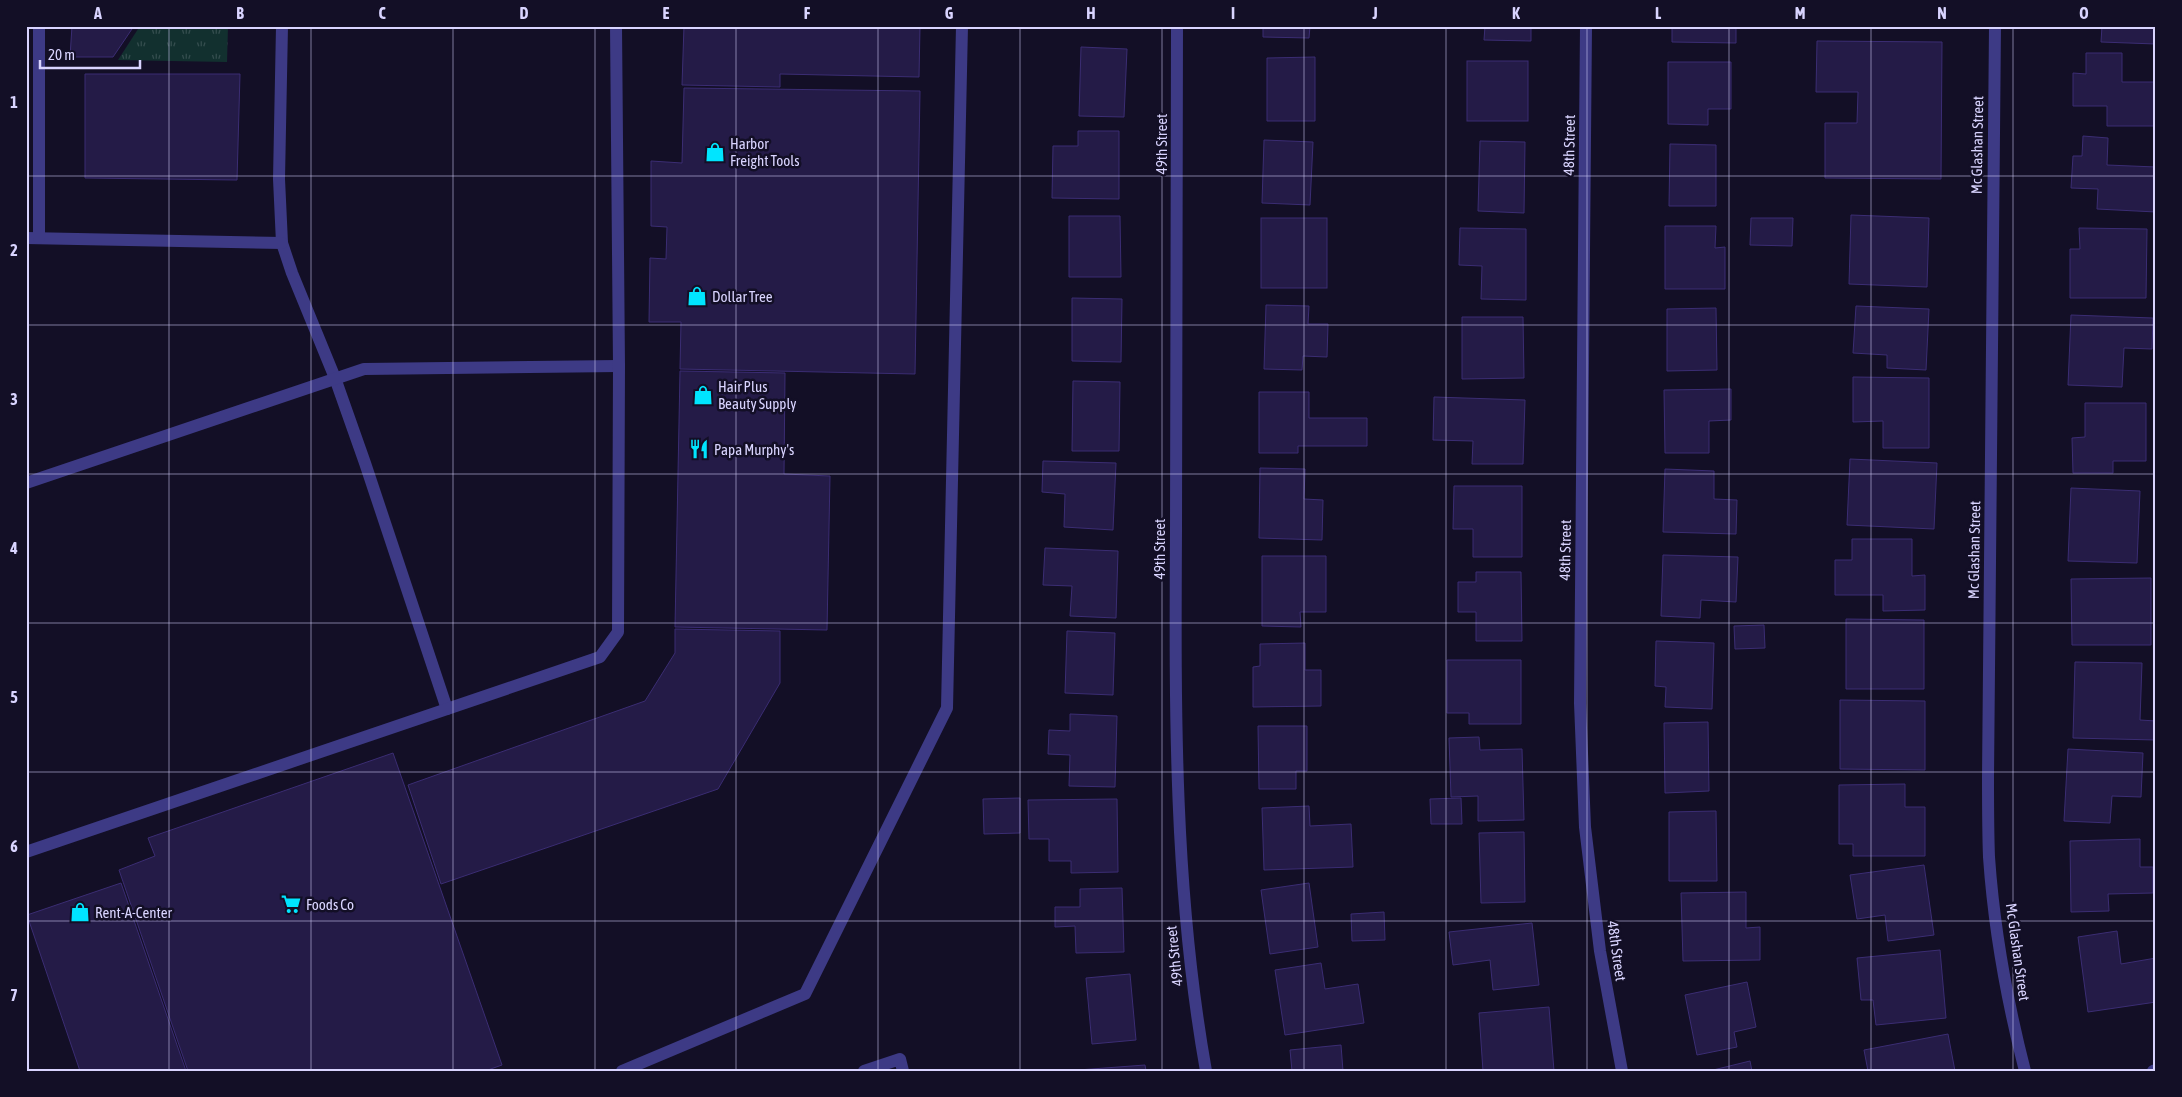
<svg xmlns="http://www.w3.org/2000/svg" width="2182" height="1097" viewBox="0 0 2182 1097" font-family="'Asap Condensed',sans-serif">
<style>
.grass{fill:url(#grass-tufts)}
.building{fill:#241b47;stroke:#3b2d73}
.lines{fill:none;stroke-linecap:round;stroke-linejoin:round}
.lane{stroke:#3d3a85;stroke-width:12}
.street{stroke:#3d3a85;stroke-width:12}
.grid{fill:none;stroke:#d9d4ff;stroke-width:1;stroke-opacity:0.55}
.labels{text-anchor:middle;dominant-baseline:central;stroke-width:5;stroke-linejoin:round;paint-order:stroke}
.poi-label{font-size:15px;fill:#d9d4ff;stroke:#130f26;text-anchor:start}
.street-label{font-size:15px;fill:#d9d4ff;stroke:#130f26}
.neatline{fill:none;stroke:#d9d4ff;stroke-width:2}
.grid-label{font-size:16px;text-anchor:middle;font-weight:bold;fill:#d9d4ff}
</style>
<defs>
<pattern id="grass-tufts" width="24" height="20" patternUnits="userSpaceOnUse" patternTransform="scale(1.25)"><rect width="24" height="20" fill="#12302f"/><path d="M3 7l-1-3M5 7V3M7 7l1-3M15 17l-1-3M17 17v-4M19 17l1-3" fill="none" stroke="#344d4e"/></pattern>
</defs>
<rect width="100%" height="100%" fill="#130f26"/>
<path class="grass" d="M140,26H228L227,62L118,60Z"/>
<g class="building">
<path d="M72,26H134L113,57H70Z"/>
<path d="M684,26H920L919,77L780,74V87L682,85Z"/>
<path d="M1080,26H1126V28Z"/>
<path d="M1263,26H1310L1309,38L1263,37Z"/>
<path d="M1485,26H1531V41L1484,40Z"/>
<path d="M1672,26H1736V43L1672,42Z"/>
<path d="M2102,26H2156V44L2101,42Z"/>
<path d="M1817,41L1942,42L1941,179L1825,178V123H1857L1858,92H1816Z"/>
<path d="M1081,47L1127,49L1124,117L1079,116Z"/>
<path d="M2086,53H2122V82H2156V126H2107V106H2073V73L2086,74Z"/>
<path d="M1315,57V121H1267V58Z"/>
<rect x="1467" y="61" width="61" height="60"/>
<path d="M1668,62H1731V109H1708V125L1668,124Z"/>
<path d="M85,74H240L237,180L85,178Z"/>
<path d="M684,88L920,91L915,374L680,369L681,322H649L650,258L666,259L667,227L651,226V161L682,163Z"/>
<path d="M1078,131H1119V199L1052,198L1053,146H1078Z"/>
<path d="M2083,136L2108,138L2107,165L2156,167V212L2097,209L2098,189L2071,188L2073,156H2082Z"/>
<path d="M1264,140L1313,142L1310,205L1262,203Z"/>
<path d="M1480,141L1525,142L1524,213L1478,211Z"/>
<path d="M1670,144L1716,145V206H1669Z"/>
<path d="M1851,215L1929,218L1927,287L1849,284Z"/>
<path d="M1069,216H1120L1121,277H1069Z"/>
<rect x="1261" y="218" width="66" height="70"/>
<path d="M1751,218H1793L1792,246L1750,245Z"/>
<path d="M1665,226H1716L1715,248L1725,247V289H1665Z"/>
<path d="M1460,228L1526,229V300L1481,299L1482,266L1459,265Z"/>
<path d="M2079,228L2147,229L2146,298H2070V249H2080Z"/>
<path d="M1072,298L1122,299L1121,362L1072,361Z"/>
<path d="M1266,305L1309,306L1308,324H1328L1327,357L1303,356L1302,370L1264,369Z"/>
<path d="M1856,306L1929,309L1926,370L1887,368V355L1853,353Z"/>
<path d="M1716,308L1717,370L1667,371V309Z"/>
<path d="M2071,315L2153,318L2152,349L2124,348L2122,387L2068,385Z"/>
<path d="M1462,317H1523L1524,378L1462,379Z"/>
<path d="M680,371L785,373L784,474L830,476L827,630L675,627Z"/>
<path d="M1853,377L1929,378V448H1883V421L1853,422Z"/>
<path d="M1073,381L1120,382L1119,451H1072Z"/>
<path d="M1731,389V420L1709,421V453H1665L1664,390Z"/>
<path d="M1259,392H1309V418H1367V446H1298V453H1259Z"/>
<path d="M1434,397L1525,400L1523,464H1472L1473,441L1433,440Z"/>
<path d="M2085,403H2146V461H2113V473H2073L2072,438L2085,437Z"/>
<path d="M1850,459L1937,463L1934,529L1847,525Z"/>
<path d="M1043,461L1116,463L1113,530L1064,527L1065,494L1042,492Z"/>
<path d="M1260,468L1305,469L1304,499L1323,500L1322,540L1259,538Z"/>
<path d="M1665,469L1714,471V499L1737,500L1736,534L1663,532Z"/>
<path d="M1454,486H1522V557H1473V529H1453Z"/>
<path d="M2071,488L2140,491L2137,563L2068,561Z"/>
<path d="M1852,539H1912V576L1925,575V610L1883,611V595H1835V560H1852Z"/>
<path d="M1045,548L1118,551L1116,618L1070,616L1072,586L1043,585Z"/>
<path d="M1663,555L1738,557L1736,602L1701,600L1700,618L1661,616Z"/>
<path d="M1262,556H1326V612H1300L1301,627L1262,626Z"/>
<path d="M1476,572H1521L1522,641H1476V612H1458V582H1476Z"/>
<path d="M2151,578V645H2072L2071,579Z"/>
<path d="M1846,619L1924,620V689H1846Z"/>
<path d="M1764,625L1765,648L1735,649L1734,626Z"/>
<path d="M675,629L780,631V683L718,789L441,884L408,785L645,701L675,653Z"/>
<path d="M1067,631L1115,633L1113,695L1065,693Z"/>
<path d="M1656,641L1714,643L1712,709L1665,707L1666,687L1655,686Z"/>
<path d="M1305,643V670H1321V706L1253,707V667L1260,666V644Z"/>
<path d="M1447,660H1521V724H1469V713H1447Z"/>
<path d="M2075,662L2142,663L2140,720L2156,721V740L2073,738Z"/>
<path d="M1840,700L1925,701V770L1840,769Z"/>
<path d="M1070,714L1117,716L1115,787L1069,786L1070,755L1048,754L1049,730L1070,731Z"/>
<path d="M1708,722L1709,791L1665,793L1664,723Z"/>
<path d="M1258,726H1307V771H1296V789H1259Z"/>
<path d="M1479,737L1480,750L1522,749L1524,820L1478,821V796L1451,797L1449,738Z"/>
<path d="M2068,749L2143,753L2141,797L2112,796L2110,823L2064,821Z"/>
<path d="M393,753L502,1065L485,1071H188L119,870L155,856L148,838Z"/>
<path d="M1905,784V807H1925V856H1853V844H1839V785Z"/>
<path d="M1020,798V833L984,834L983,799Z"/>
<path d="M1461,798L1462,824H1431L1430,799Z"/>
<path d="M1117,799L1118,872L1071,873V861H1049V839H1029L1028,800Z"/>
<path d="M1309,806L1310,826L1351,824L1353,867L1264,870L1262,808Z"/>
<path d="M1716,811L1717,881H1669V812Z"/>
<path d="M1524,832L1525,902L1481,903L1479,833Z"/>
<path d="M2140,839V867H2153V893L2108,894L2109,911L2071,912L2070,841Z"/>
<path d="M1924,865L1934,935L1888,941L1885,915L1857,919L1850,875Z"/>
<path d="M121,883L186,1071H80L27,915Z"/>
<path d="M1309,883L1318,947L1270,954L1261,890Z"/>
<path d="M1122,888L1124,952L1076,953L1075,926L1055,927V907H1080V889Z"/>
<path d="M1746,892V928L1760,927V960L1683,961L1681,893Z"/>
<path d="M1384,912L1385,940L1352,941L1351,914Z"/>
<path d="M1532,923L1539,985L1493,990L1490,960L1453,965L1449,932Z"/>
<path d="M2117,931L2121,964L2156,958V1002L2088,1012L2078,937Z"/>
<path d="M1940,950L1946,1018L1876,1025L1873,1000H1861L1857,958Z"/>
<path d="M1321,963L1325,989L1358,984L1364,1023L1285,1035L1275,970Z"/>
<path d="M1130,974L1136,1040L1092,1044L1086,978Z"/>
<path d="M1747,982L1756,1027L1734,1032L1737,1047L1697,1055L1685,995Z"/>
<path d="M1549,1007L1554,1071H1483L1479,1013Z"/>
<path d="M1948,1034L1955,1071H1868L1864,1050Z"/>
<path d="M1341,1045L1343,1071H1292L1290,1050Z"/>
<path d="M1750,1061L1752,1071H1709Z"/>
<path d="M1145,1065L1146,1071H1078V1070Z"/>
</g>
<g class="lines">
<g class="lane">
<path d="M282,26L279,179L282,243L292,273L335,378L365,463L447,709"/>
<path d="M26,238L282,243"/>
<path d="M39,238V26"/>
<path d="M26,483L364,369L619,366"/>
<path d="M26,852L600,657L618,632L619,366L616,26"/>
<path d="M622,1071L805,994L947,708L962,26"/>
<path d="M864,1071L900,1059L903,1071"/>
</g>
<g class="street">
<path d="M1177,26C1177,195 1176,363 1176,531C1175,713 1174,891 1206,1071"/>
<path d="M1586,26L1580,703L1585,827L1600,951L1622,1071"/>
<path d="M1995,26L1988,777C1988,804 1988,831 1989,857C1994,929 2007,1001 2025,1071"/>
<path d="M2153,1071L2156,1070"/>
</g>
</g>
<path class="grid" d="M169,26V1071M311,26V1071M453,26V1071M595,26V1071M736,26V1071M878,26V1071M1020,26V1071M1162,26V1071M1304,26V1071M1446,26V1071M1587,26V1071M1729,26V1071M1871,26V1071M2013,26V1071M26,176H2156M26,325H2156M26,474H2156M26,623H2156M26,772H2156M26,921H2156"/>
<defs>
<symbol id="shop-bare" viewBox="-9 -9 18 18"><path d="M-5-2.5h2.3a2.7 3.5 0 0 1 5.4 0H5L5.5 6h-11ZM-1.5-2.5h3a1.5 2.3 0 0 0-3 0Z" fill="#00e5ff" stroke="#130f26" stroke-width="2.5" paint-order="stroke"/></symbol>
<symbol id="restaurant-bare" viewBox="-9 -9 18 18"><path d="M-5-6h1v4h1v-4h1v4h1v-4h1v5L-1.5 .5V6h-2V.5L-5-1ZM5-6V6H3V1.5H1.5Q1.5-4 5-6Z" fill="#00e5ff" stroke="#130f26" stroke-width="2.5" paint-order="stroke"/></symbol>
<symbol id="supermarket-bare" viewBox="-9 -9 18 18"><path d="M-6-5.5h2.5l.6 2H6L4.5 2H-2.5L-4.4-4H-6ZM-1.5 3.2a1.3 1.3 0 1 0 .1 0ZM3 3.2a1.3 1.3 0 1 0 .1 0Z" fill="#00e5ff" stroke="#130f26" stroke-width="2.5" paint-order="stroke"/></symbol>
</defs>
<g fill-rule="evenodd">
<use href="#shop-bare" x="701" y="138" width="28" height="28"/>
<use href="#shop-bare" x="683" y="282" width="28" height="28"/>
<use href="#shop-bare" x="689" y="381" width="28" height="28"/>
<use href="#restaurant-bare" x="685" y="435" width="28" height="28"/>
<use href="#supermarket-bare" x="277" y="890" width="28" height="28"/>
<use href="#shop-bare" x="66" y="898" width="28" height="28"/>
</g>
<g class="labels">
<g class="poi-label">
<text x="730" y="143">Harbor<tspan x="730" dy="17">Freight Tools</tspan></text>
<text x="712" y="296">Dollar Tree</text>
<text x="718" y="386">Hair Plus<tspan x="718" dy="17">Beauty Supply</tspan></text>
<text x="714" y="449">Papa Murphy's</text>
<text x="306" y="904">Foods Co</text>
<text x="95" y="912">Rent-A-Center</text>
</g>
<g class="street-label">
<text transform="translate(1161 144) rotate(-90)">49th Street</text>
<text transform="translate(1569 145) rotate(-89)">48th Street</text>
<text transform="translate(1977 145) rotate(-89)">Mc Glashan Street</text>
<text transform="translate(1159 549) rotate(-90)">49th Street</text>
<text transform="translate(1565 550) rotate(-89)">48th Street</text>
<text transform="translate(1974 550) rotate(-89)">Mc Glashan Street</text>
<text transform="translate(1617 951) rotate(82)">48th Street</text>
<text transform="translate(2018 952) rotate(82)">Mc Glashan Street</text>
<text transform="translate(1174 956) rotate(-96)">49th Street</text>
</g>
</g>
<rect width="2182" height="1097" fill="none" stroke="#130f26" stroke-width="55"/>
<path d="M40 60v8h100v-8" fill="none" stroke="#d9d4ff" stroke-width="2.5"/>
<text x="48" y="60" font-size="15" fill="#d9d4ff" stroke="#130f26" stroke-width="4" paint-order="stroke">20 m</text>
<rect x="28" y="28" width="2126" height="1042" class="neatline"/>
<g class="grid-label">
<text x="98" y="19">A</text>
<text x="240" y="19">B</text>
<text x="382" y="19">C</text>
<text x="524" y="19">D</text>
<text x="666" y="19">E</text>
<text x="807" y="19">F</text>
<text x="949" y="19">G</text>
<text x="1091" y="19">H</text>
<text x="1233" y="19">I</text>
<text x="1375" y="19">J</text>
<text x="1516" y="19">K</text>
<text x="1658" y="19">L</text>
<text x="1800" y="19">M</text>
<text x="1942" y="19">N</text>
<text x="2084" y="19">O</text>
<text x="14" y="108">1</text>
<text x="14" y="256">2</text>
<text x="14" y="405">3</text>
<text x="14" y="554">4</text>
<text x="14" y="703">5</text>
<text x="14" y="852">6</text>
<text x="14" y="1001">7</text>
</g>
</svg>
